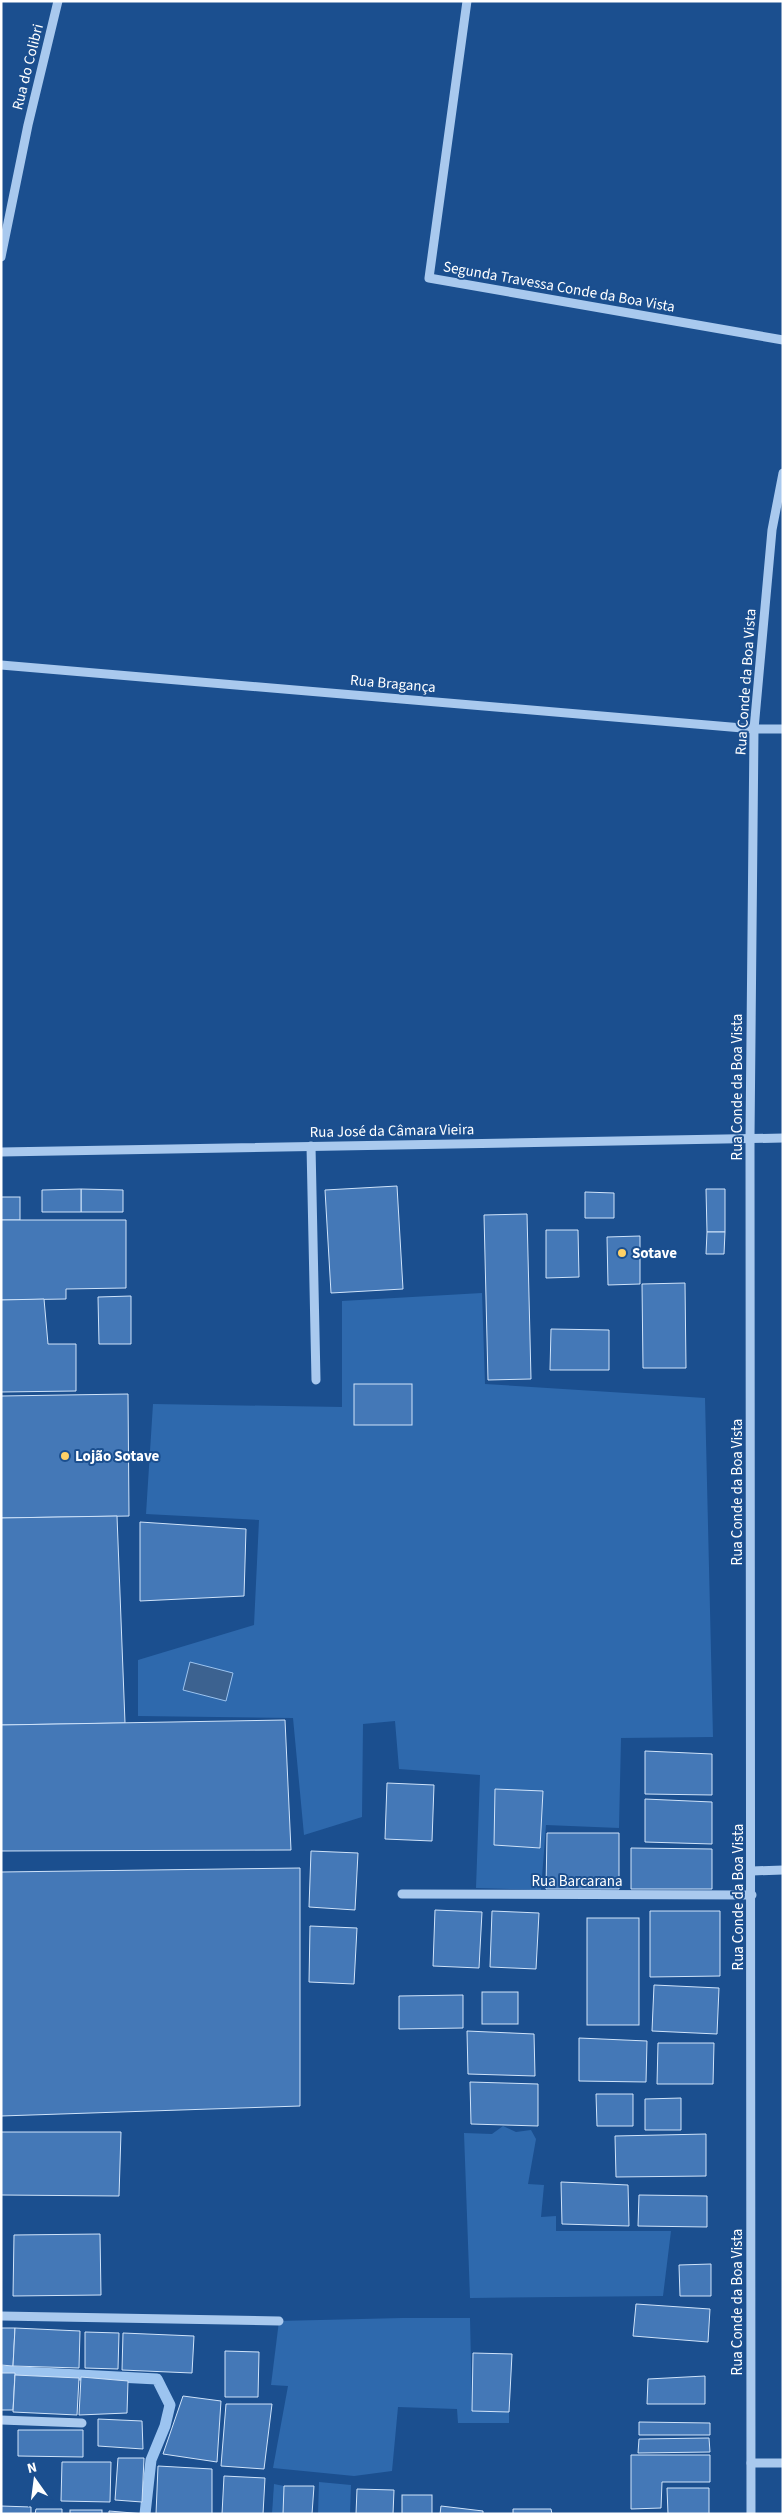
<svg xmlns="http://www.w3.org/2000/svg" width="784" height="2515" viewBox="0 0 784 2515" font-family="'Source Sans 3',sans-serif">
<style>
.green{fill:#2e69ad}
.water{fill:#3c6290;stroke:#9cc4f0}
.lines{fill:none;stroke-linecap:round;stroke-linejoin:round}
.stream{stroke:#9cc4f0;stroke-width:11}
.building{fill:#4478b7;stroke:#cfe3fa}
.minor{stroke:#a9c9ee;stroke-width:9}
.poi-dot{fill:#ffd166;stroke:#1b4f8f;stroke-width:2}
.labels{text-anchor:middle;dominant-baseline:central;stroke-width:4;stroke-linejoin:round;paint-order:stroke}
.street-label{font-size:15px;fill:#fff;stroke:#1b4f8f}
.poi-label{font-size:15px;font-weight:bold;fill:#fff;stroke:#1b4f8f;text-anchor:start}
</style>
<rect width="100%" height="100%" fill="#1b4f8f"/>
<g class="green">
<path d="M482,1293L485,1384L705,1398L713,1737L621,1738L619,1828L546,1825L541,1890L476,1888L480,1775L399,1769L395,1721L363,1724L362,1817L304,1835L293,1718L138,1716V1660L254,1625L259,1520L146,1514L153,1404L342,1407V1301Z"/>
<path d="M503,2126L516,2132L531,2130L536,2139L528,2184L544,2185L541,2217L556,2216V2231H671L663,2296L470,2298L464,2133L492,2134Z"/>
<path d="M402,2318H470L472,2410L509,2412V2423H458L457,2409L398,2407L392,2471L354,2476L273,2468L288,2386L271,2385L279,2321Z"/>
<path d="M319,2482L351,2485L350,2514H318Z"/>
<path d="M274,2484L284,2486L283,2514H272Z"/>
</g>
<path class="water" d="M190,1662L233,1673L226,1701L183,1690Z"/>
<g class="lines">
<path class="stream" d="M1,2371L157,2379L170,2405L165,2426L151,2460L145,2514"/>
</g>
<g class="building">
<path d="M397,1186L403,1289L331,1293L325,1190Z"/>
<path d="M81,1189L123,1190V1212H81Z"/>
<path d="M81,1189V1212H42V1190Z"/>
<path d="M706,1189H725V1232H707Z"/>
<path d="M585,1192L614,1193V1218H585Z"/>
<rect x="1" y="1197" width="19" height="23"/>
<path d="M527,1214L531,1379L488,1380L484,1215Z"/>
<path d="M1,1220H126V1288L66,1289V1299L1,1300Z"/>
<path d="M546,1230H578L579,1277L546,1278Z"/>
<path d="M707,1232H725L724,1254H706Z"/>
<path d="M640,1236V1284L608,1285L607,1237Z"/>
<path d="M685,1283L686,1368H643L642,1284Z"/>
<path d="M131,1296V1344H99L98,1297Z"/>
<path d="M44,1299L48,1344H76V1391L1,1392V1300Z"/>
<path d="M551,1329L609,1330V1370H550Z"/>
<rect x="354" y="1384" width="58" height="41"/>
<path d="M128,1394L129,1516L1,1518V1396Z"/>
<path d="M117,1516L125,1723L1,1725V1518Z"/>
<path d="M140,1522L246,1529L244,1596L140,1601Z"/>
<path d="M285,1720L291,1850L1,1851V1725Z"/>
<path d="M645,1751L712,1754V1795L645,1794Z"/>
<path d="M387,1783L434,1785L432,1841L385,1839Z"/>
<path d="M495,1789L543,1791L540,1848L494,1845Z"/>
<path d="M645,1799L712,1802V1844L645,1842Z"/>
<path d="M547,1833H619V1889H546Z"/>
<path d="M631,1848L712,1849V1889H631Z"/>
<path d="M311,1851L358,1853L355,1910L309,1907Z"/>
<path d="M300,1868V2106L1,2116V1872Z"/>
<path d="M435,1910L482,1912L479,1968L433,1966Z"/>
<path d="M492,1911L539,1913L536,1969L490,1967Z"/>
<path d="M650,1911H720V1976L650,1977Z"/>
<rect x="587" y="1918" width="52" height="107"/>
<path d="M310,1926L357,1928L354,1984L309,1982Z"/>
<path d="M654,1985L719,1988L717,2034L652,2031Z"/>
<rect x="482" y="1992" width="36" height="32"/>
<path d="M463,1995V2028L399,2029V1996Z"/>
<path d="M467,2031L534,2034L535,2076L468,2074Z"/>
<path d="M579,2038L647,2041L646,2082L579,2081Z"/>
<path d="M658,2043H714L713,2084H657Z"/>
<path d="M470,2082L538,2084V2126L471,2124Z"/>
<path d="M596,2094H633V2126H597Z"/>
<path d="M681,2098V2130H645V2099Z"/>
<path d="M1,2132H121L119,2196L1,2195Z"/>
<path d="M706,2134V2176L616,2177L615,2136Z"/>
<path d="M561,2182L628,2185L629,2226L562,2224Z"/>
<path d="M639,2195L707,2196V2227L638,2226Z"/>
<path d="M100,2234L101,2295L13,2296L14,2235Z"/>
<path d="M711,2264V2296H680L679,2265Z"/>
<path d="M636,2304L710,2309L708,2342L633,2336Z"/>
<path d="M1,2328H15L13,2366L1,2365Z"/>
<path d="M15,2328L80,2331L79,2368L13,2366Z"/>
<path d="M85,2332L119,2333L118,2369L85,2368Z"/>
<path d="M123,2333L194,2336L192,2373L122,2370Z"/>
<path d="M225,2351L259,2352L258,2397H225Z"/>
<path d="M473,2353L512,2354L509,2412L472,2411Z"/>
<path d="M1,2373H15L13,2410H1Z"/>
<path d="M15,2375L79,2378L77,2415L13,2412Z"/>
<path d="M705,2376V2404H647L648,2379Z"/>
<path d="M81,2377L128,2381L127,2413L79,2415Z"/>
<path d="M183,2396L221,2401L217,2462L163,2454Z"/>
<path d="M226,2404H272L264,2469L221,2466Z"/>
<path d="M98,2419L142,2421L143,2449L98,2446Z"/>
<path d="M639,2422L710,2423V2435H639Z"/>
<path d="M18,2430H83V2457L18,2456Z"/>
<path d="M709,2438L710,2452L638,2453L639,2439Z"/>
<path d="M631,2455H710V2482H662L661,2508L631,2509Z"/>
<path d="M118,2458H144L142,2502L115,2500Z"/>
<path d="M62,2462H111L110,2502L61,2501Z"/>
<path d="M158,2466L212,2469V2514H156Z"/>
<path d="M224,2476L265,2478L263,2514H222Z"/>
<path d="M284,2486H314L312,2514H283Z"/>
<path d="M667,2488H709V2514H668Z"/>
<path d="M357,2489L394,2490L393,2514H356Z"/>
<rect x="402" y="2495" width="30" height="19"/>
<path d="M1,2506L31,2507V2514H1Z"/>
<path d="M441,2506L483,2511V2514H440Z"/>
<path d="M36,2509H62V2514H35Z"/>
<path d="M513,2509H551L552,2514H513Z"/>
<rect x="70" y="2510" width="32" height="4"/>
<path d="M109,2511L145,2514H109Z"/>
</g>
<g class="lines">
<g class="minor">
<path d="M467,1L429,278L783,340"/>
<path d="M1,257L28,125L58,1"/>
<path d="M1,665L754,729H783"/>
<path d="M311,1146L316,1380"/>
<path d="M1,1152L783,1138"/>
<path d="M752,1871L783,1870"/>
<path d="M402,1894L752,1895"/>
<path d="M1,2316L279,2321"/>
<path d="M1,2420L82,2423"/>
<path d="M751,2463H783"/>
<path d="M751,2514L750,1138L754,729L772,530L783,473"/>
</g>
</g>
<g class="poi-dot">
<circle cx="622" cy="1253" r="5"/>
<circle cx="65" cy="1456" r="5"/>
</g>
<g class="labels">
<g class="street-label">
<text transform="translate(28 67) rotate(-76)">Rua do Colibri</text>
<text transform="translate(559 287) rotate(10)">Segunda Travessa Conde da Boa Vista</text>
<text transform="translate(746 682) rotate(-86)">Rua Conde da Boa Vista</text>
<text transform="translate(393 684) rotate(5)">Rua Bragança</text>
<text transform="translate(737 1087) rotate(-90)">Rua Conde da Boa Vista</text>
<text transform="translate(392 1131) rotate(-1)">Rua José da Câmara Vieira</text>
<text transform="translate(737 1492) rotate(-90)">Rua Conde da Boa Vista</text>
<text x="577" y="1881">Rua Barcarana</text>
<text transform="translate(738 1897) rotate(-90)">Rua Conde da Boa Vista</text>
<text transform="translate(737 2302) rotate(-90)">Rua Conde da Boa Vista</text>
</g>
<g class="poi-label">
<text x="632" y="1253">Sotave</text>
<text x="75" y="1456">Lojão Sotave</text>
</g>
</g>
<rect width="784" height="2515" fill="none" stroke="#ffffff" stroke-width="5"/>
<g transform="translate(35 2480) rotate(346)" stroke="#1b4f8f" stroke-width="4" paint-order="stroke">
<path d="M0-4L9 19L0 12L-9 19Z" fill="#ffffff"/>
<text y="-8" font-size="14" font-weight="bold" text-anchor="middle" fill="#ffffff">N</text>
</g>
</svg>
